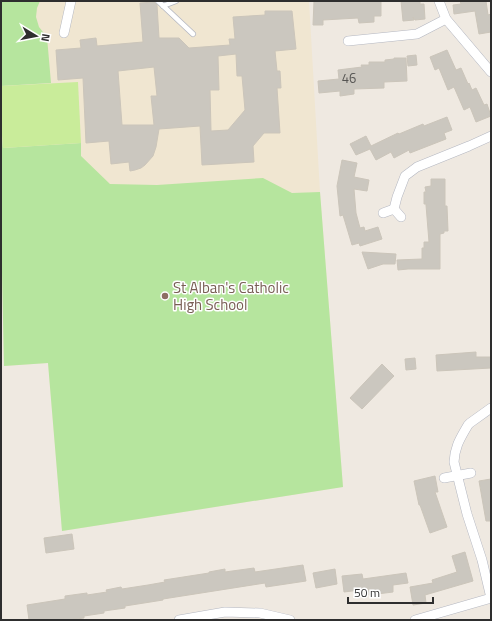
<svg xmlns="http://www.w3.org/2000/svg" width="492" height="621" viewBox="0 0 492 621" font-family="'Titillium Web',sans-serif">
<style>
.education{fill:#f0e6d1}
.green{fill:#b6e59e}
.pitch{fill:#c9ec9a}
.building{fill:#cbc7bf;stroke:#cbc5ba;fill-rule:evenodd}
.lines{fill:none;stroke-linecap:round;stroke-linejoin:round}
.lane-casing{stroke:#b4b7c1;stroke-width:6}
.street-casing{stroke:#b4b7c1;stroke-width:10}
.lane{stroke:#fff;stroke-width:4.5}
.street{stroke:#fff;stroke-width:9}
.education-dot{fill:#8d6e63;stroke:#fff;stroke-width:1.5}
.labels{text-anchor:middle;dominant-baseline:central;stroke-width:3;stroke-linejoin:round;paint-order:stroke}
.number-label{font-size:13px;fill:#555452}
.education-label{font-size:15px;fill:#785e54;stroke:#fff;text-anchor:start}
</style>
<rect width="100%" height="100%" fill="#efe9e1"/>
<path class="education" d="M1,1H309L320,192L343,487L62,531L48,363L4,366L1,225Z"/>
<g class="green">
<path d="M1,1H40L37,8L36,17L39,27L47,37L51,83L1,86Z"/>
<path d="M1,122L3,148L81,143V156L110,184L157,185L263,178L292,193L320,192L343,487L62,531L48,363L4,366L1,225Z"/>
</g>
<path class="pitch" d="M78,82L81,143L3,148L1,122V86Z"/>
<g class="building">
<path d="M314,1H381V16H374V22L359,23L358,18L323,20V25H313Z"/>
<path d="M401,1H420V4H424L425,19L415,20L413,17L414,20L403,21Z"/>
<path d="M460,1H486L488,15L491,14V32L479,34L475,11L454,14L453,5L461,4Z"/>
<path d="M154,2L157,5L159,38H179L189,48L230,45L229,39H235L233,17L265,15V11H292L296,49L275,51L277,71H280L281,88H277L280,133H264L253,146L254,162L202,165L200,126L159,129L156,147L153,156L145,165L141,168L135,170L130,171L129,162L111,164L109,141L86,143L83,78L58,80L56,50L81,48L80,40L96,38L97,46L143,42L140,3ZM236,54L237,76H242L245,110L228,130L211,131L210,90H219L218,56ZM154,67L157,96H151L154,125H122L118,71Z"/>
<path d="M447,50L456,70L461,68L468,84L469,83L472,90L476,88L484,105L487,104L491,116L476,122L470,107L464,110L454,87L448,90L439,68L435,70L430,57Z"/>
<path d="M416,55L417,65L408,66L407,56Z"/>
<path d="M394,58H406L407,81L384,82V88L354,89V94L340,96V91L319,93L318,81L339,79L338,70L362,67L361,65H369V62H385V60L394,59Z"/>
<path d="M447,117L452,130L444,133L446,139L410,153L409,150L394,158L391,152L376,160L370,149L356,155L350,144L366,136L371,146L398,133L399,134L423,124L424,126Z"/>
<path d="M342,160L357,163L354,177L369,180L367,191L354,189L356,213L360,228L364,227L365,231L378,227L382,239L360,246L359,243L352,245L343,215L340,216L337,186Z"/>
<path d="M431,179H445V206H447L448,231H444V233L440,234V269H408L398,270L397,260L422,259V248H424V242H429L426,205V204H424V192H426L425,187L431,186Z"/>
<path d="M362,252L396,254L395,264H383L368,269Z"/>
<path d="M476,352V357H491V368L437,371L436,355Z"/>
<path d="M415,358L416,369L406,370L405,359Z"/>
<path d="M382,364L394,376L362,409L350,398Z"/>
<path d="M435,476L438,492H435L447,527L430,533L420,505H419L414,481Z"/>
<path d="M491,479V521H486L479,481Z"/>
<path d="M72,534L74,549L46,553L44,538Z"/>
<path d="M465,552L473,581L425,595L426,603L413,605L410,587L433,583L432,580L457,572L452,556Z"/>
<path d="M303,565L306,581L266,587L265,583L163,599V600L125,606V608L104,611V613L84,616V618L69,620H29L27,605L65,599V596L87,593V595L107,592L106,590L121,587L122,589L148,585L165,582L164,580L209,573V572L225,569V572L254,568L255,572Z"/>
<path d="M335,569L337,584L316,588L313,573Z"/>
<path d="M406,573L408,583L393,585V592L369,595L368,589L344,592L342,576L362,574L363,579Z"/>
</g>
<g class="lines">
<defs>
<g id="lane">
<path d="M158,1L193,34"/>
<path d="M163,6L176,1"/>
</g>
<g id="street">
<path d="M439,1L446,19L491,72"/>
<path d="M64,33L71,1"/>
<path d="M348,41L417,34L446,19"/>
<path d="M383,213L394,209"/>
<path d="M401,217L394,209L397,197L405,176L417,167L469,146L491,136"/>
<path d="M444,478L471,473"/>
<path d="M491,598L482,560L467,514L454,462C455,446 460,439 468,425L470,423L491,408"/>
<path d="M179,620L225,612L260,613L290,620"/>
<path d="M415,620L491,598"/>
</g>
</defs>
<use href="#lane" class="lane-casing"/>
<use href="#street" class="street-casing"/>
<use href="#lane" class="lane"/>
<use href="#street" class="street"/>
</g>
<circle class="education-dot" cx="165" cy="296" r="4"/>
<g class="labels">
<g class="number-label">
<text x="349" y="78">46</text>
</g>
<g class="education-label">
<text x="173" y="287">St Alban's Catholic<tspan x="173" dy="17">High School</tspan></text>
</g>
</g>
<rect width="492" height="621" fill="none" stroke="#2e2e2e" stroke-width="4"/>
<g transform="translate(36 36) rotate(100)" stroke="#ffffff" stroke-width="3" paint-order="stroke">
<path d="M0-3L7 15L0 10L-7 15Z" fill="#2e2e2e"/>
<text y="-6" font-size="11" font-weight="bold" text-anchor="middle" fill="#2e2e2e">N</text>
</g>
<path d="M348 597v6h85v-6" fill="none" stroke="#2e2e2e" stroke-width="2"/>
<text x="354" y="597" font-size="12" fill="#2e2e2e" stroke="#ffffff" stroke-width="3" paint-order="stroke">50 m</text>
</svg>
